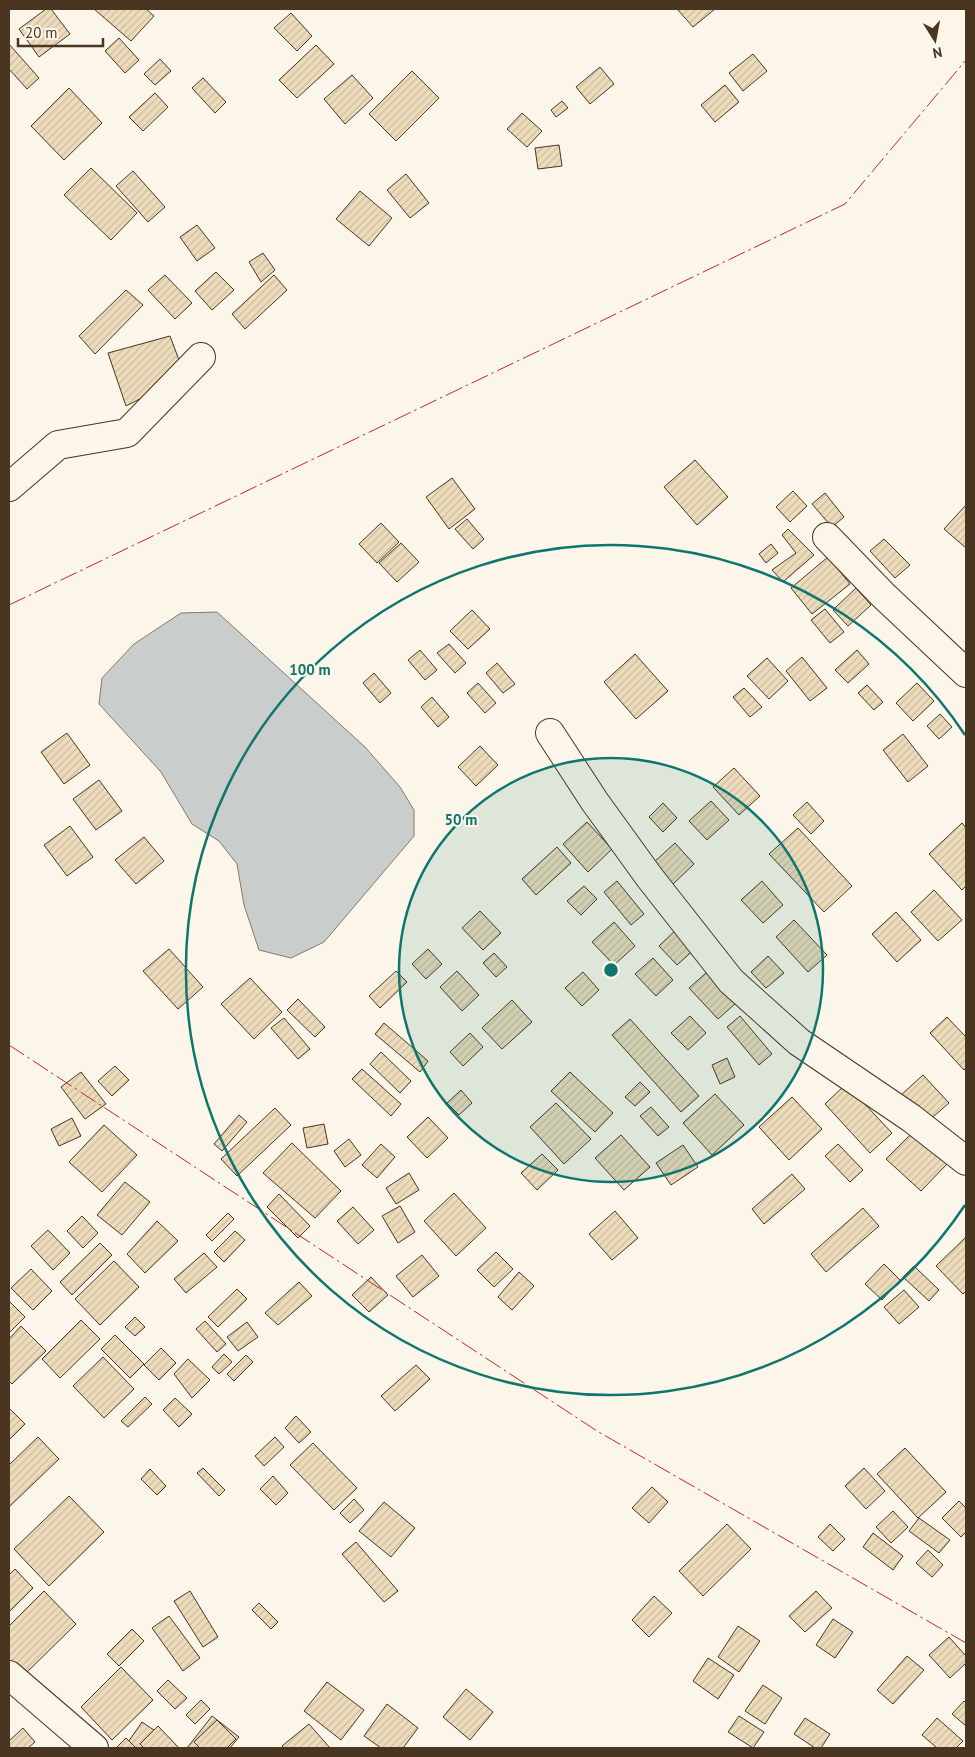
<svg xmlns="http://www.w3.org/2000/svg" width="975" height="1757" viewBox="0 0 975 1757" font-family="'PT Sans',sans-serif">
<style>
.water{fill:#c9cecd;stroke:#887966}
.building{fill:url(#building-hatch);stroke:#4a3520}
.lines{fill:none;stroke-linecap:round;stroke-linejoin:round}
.minor-casing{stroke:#4a3520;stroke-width:30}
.major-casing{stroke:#4a3520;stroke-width:30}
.minor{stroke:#fbf6e9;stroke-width:28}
.major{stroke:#fbf6e9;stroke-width:28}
.power{stroke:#c62828;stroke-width:1;stroke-dasharray:18 4 2.5 4;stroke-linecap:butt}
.ring{fill:none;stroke:#0f766e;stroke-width:2.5}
.centre{fill:#0f766e;stroke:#fbf6e9;stroke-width:2.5}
.ring-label{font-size:15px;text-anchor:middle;font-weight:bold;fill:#0f766e;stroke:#fbf6e9;stroke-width:4;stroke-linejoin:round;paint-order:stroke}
</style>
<defs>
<pattern id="building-hatch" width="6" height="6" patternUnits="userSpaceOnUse" patternTransform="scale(1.25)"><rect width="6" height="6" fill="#ecdcbc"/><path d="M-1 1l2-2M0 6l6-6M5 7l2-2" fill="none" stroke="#ccbda1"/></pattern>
</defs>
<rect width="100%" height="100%" fill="#fbf6e9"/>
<path class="water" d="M217,612L365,747L400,787L414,810V836L324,942L291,958L259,950L244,905L237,864L219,841L192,824L161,772L99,704L102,678L134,644L181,613Z"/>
<g class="building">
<path d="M46,9H51L70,34L39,57L19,29Z"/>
<path d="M94,9H146L154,16L131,41Z"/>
<path d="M680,9H715L693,27L678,10Z"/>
<path d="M291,13L312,36L297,51L274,28Z"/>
<path d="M119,38L139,60L125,73L105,51Z"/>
<path d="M9,44L39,78L27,89L9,69Z"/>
<path d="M316,45L334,64L297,98L279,80Z"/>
<path d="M753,54L767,71L743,91L729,73Z"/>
<path d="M160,59L171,71L155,85L144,74Z"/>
<path d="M600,67L614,84L590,104L576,87Z"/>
<path d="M412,71L439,98L396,141L369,114Z"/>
<path d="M352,75L373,98L345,124L324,99Z"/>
<path d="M203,78L226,102L215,113L192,88Z"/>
<path d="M725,85L739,102L715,122L701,105Z"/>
<path d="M69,88L102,123L64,160L31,126Z"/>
<path d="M155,93L168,107L143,131L129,117Z"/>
<path d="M562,101L568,108L556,117L551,110Z"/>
<path d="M522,113L542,131L527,147L507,129Z"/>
<path d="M559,145L562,166L538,169L535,148Z"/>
<path d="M91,168L137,213L111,240L64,195Z"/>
<path d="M133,171L165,207L148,222L116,186Z"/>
<path d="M406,174L429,203L410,218L387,190Z"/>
<path d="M360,191L392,218L369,246L336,219Z"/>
<path d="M197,225L215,248L197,261L180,237Z"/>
<path d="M263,253L275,270L261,282L249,262Z"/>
<path d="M216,272L234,290L212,310L195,291Z"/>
<path d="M165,275L192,303L175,319L148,290Z"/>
<path d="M274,275L287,290L245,329L232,314Z"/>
<path d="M126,290L143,305L95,354L79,336Z"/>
<path d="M170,336L182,368L171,383L126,406L108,353Z"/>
<path d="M695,460L728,497L697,525L664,487Z"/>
<path d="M452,478L475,509L449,529L426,497Z"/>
<path d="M793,491L807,506L790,522L776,507Z"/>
<path d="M825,493L844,517L832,527L812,504Z"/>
<path d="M966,505V548L944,529Z"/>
<path d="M467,519L484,539L473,549L455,529Z"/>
<path d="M381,523L399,542L377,563L359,544Z"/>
<path d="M788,529L814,555L783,582L772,570L796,553L782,535Z"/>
<path d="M884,539L910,565L895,578L870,551Z"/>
<path d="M401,543L419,562L397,582L379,563Z"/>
<path d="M771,544L778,553L766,563L759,554Z"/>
<path d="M828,557L850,584L812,614L791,588Z"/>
<path d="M856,588L871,605L848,626L833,610Z"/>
<path d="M825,609L844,632L830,643L811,620Z"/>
<path d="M472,610L490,629L468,649L450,631Z"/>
<path d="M449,644L466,663L455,673L437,653Z"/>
<path d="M420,650L437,670L425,680L408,660Z"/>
<path d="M857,650L869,664L848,683L835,670Z"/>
<path d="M635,654L668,691L636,719L604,682Z"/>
<path d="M802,657L827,688L810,701L786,671Z"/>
<path d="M767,658L788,681L769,699L747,676Z"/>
<path d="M497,663L515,684L503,693L486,673Z"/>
<path d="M374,673L391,693L380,703L363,683Z"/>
<path d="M478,683L496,703L485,713L467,693Z"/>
<path d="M917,683L934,701L913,721L896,703Z"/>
<path d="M867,685L883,702L874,710L858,693Z"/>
<path d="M744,688L762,707L750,717L733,697Z"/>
<path d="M432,697L449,717L438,727L421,707Z"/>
<path d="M940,714L952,727L939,739L927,726Z"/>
<path d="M67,733L90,765L64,784L41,752Z"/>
<path d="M903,734L928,766L908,782L883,750Z"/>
<path d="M480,746L498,765L476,786L458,767Z"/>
<path d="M734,768L760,796L739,815L713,787Z"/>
<path d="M99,780L122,811L96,830L73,799Z"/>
<path d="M711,801L729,820L707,840L689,821Z"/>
<path d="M807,802L824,821L811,834L793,815Z"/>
<path d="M663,803L677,818L663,832L649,817Z"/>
<path d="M587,822L612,849L588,872L563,844Z"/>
<path d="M962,823L966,828V886L962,890L929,854Z"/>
<path d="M70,826L93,857L67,876L44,845Z"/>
<path d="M798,828L852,886L824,912L769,854Z"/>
<path d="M144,837L164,861L136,884L115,860Z"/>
<path d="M675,843L694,864L672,885L652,864Z"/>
<path d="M557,847L571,863L536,895L522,879Z"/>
<path d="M617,881L644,914L631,925L604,892Z"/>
<path d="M762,881L783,905L763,923L741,900Z"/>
<path d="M584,886L597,899L581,915L567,901Z"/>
<path d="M934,890L962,920L938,941L911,912Z"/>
<path d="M480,911L501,933L483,950L462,928Z"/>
<path d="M896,912L921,940L897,962L872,934Z"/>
<path d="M794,920L827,955L808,972L776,937Z"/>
<path d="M614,922L635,946L614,965L592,942Z"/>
<path d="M678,928L697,947L677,965L659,946Z"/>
<path d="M169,949L203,987L178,1009L143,971Z"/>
<path d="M428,949L442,964L426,979L412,964Z"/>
<path d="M494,953L507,967L496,977L483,963Z"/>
<path d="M768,956L784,973L766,988L751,972Z"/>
<path d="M653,958L673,980L656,996L635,974Z"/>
<path d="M396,971L407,982L380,1008L369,996Z"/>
<path d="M457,971L479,995L462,1011L440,987Z"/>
<path d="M583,972L599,990L582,1006L565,988Z"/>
<path d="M707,972L736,1003L718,1019L689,988Z"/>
<path d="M250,978L282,1012L254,1039L221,1004Z"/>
<path d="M298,999L325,1027L315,1037L287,1010Z"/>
<path d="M512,1000L532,1022L502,1049L482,1028Z"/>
<path d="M690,1016L706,1033L688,1050L671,1033Z"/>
<path d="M740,1016L772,1054L759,1065L727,1027Z"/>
<path d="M947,1017L966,1037V1068L964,1070L930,1033Z"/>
<path d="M284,1018L310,1049L298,1059L271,1028Z"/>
<path d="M630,1019L699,1096L681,1112L612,1035Z"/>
<path d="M384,1023L428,1061L420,1072L375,1034Z"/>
<path d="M470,1033L483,1047L463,1066L450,1052Z"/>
<path d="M381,1052L411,1081L400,1093L370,1064Z"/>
<path d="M727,1058L735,1077L720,1084L712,1065Z"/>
<path d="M115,1066L129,1080L112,1096L98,1081Z"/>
<path d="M362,1069L401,1104L391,1116L352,1079Z"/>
<path d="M81,1072L106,1104L85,1119L61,1087Z"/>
<path d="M570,1072L613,1113L595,1132L551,1091Z"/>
<path d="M923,1075L949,1103L926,1123L900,1096Z"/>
<path d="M640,1082L650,1092L635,1106L625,1097Z"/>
<path d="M846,1084L892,1133L870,1153L825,1104Z"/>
<path d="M461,1090L472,1103L459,1115L447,1103Z"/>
<path d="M715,1094L744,1125L712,1155L683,1123Z"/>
<path d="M792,1097L822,1129L789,1160L759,1127Z"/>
<path d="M556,1103L591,1139L564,1164L530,1127Z"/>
<path d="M651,1107L669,1127L658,1136L640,1116Z"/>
<path d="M275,1108L291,1125L237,1176L221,1159Z"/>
<path d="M239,1115L247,1122L222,1151L214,1144Z"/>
<path d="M428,1117L448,1138L427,1158L407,1137Z"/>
<path d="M72,1118L81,1136L59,1146L51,1129Z"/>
<path d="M324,1124L328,1144L307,1148L303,1128Z"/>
<path d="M104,1125L137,1155L102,1192L69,1162Z"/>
<path d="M913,1132L947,1164L921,1191L886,1159Z"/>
<path d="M621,1135L650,1167L624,1190L595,1158Z"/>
<path d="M349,1139L361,1155L345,1167L334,1151Z"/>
<path d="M292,1143L341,1191L315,1218L263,1173Z"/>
<path d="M381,1144L395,1157L377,1178L362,1165Z"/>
<path d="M838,1144L863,1170L850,1182L825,1156Z"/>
<path d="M683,1145L698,1167L671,1185L656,1163Z"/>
<path d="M542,1154L558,1170L537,1190L521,1173Z"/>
<path d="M409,1173L419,1190L396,1204L386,1188Z"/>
<path d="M792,1174L805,1189L764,1224L752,1209Z"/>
<path d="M125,1182L150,1202L122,1235L97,1215Z"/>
<path d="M454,1193L486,1228L456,1256L424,1221Z"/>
<path d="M279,1194L310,1226L298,1238L267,1207Z"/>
<path d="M400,1206L415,1232L398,1243L382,1216Z"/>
<path d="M353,1207L374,1230L358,1244L337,1221Z"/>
<path d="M863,1208L879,1226L826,1272L811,1254Z"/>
<path d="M615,1211L638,1238L612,1260L589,1234Z"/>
<path d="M228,1213L234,1219L212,1241L206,1235Z"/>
<path d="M82,1216L98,1233L83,1248L67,1231Z"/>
<path d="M157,1221L178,1241L145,1273L127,1254Z"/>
<path d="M48,1230L70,1253L53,1270L31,1246Z"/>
<path d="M235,1231L245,1240L224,1262L214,1252Z"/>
<path d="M966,1237V1291L963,1294L936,1266Z"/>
<path d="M100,1243L112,1255L72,1295L60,1282Z"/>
<path d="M496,1252L513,1269L494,1287L477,1270Z"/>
<path d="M204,1253L217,1267L186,1293L174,1279Z"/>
<path d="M422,1255L439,1276L413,1297L396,1276Z"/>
<path d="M114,1261L139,1287L100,1325L75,1299Z"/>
<path d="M884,1264L900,1280L882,1300L865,1284Z"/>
<path d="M914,1266L939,1290L929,1301L903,1277Z"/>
<path d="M31,1269L52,1291L33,1310L11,1288Z"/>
<path d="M519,1272L534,1286L512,1310L498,1297Z"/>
<path d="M371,1277L388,1295L369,1312L352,1295Z"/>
<path d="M299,1282L312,1296L278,1325L265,1313Z"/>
<path d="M237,1289L247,1299L218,1327L208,1317Z"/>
<path d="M904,1290L919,1307L899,1324L884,1307Z"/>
<path d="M9,1301L25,1317L9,1333Z"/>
<path d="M135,1317L145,1327L135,1336L125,1327Z"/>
<path d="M81,1320L100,1339L60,1378L42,1359Z"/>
<path d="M205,1321L226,1344L217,1352L196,1329Z"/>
<path d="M247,1322L258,1337L238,1351L227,1337Z"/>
<path d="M21,1326L46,1351L12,1384L9,1381V1339Z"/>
<path d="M115,1335L144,1364L130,1378L101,1349Z"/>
<path d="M161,1348L176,1363L159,1380L144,1365Z"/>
<path d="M224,1354L232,1362L219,1374L212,1367Z"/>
<path d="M246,1355L253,1362L234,1381L227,1374Z"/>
<path d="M103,1357L134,1389L104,1418L73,1386Z"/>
<path d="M188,1359L210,1380L192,1398L174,1374Z"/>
<path d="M416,1365L430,1379L395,1411L381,1396Z"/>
<path d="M145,1397L152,1404L128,1427L121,1421Z"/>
<path d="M175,1398L192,1414L179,1427L163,1410Z"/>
<path d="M9,1408L25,1424L9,1440Z"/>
<path d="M296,1416L311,1432L299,1443L285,1428Z"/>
<path d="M38,1437L59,1459L9,1507V1465Z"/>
<path d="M275,1437L284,1447L264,1466L255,1456Z"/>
<path d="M313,1443L357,1488L334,1510L290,1465Z"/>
<path d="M905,1448L946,1492L918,1518L877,1474Z"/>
<path d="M203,1468L225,1490L219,1496L197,1473Z"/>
<path d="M864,1468L885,1491L866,1509L845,1486Z"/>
<path d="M150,1469L166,1486L157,1495L141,1479Z"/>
<path d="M273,1476L288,1493L276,1505L260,1489Z"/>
<path d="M652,1487L668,1502L649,1523L632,1508Z"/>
<path d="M69,1496L104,1532L49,1586L14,1549Z"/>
<path d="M354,1499L364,1510L350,1523L340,1513Z"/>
<path d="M959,1501L966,1508V1532L961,1537L942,1518Z"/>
<path d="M384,1502L415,1528L391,1557L359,1531Z"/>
<path d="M893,1511L908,1527L891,1543L876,1527Z"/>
<path d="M919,1518L950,1540L939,1553L909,1531Z"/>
<path d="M727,1524L751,1549L703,1596L679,1571Z"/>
<path d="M830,1524L845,1539L833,1551L818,1537Z"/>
<path d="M873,1533L903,1556L893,1570L863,1547Z"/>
<path d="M356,1542L398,1591L384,1602L342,1554Z"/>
<path d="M928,1550L943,1565L932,1577L916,1563Z"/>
<path d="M15,1569L33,1588L9,1612V1575Z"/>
<path d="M44,1591L76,1624L19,1680L9,1669V1626Z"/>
<path d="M190,1591L218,1637L203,1647L174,1601Z"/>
<path d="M816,1591L832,1608L805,1632L789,1616Z"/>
<path d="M654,1596L672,1613L649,1637L632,1620Z"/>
<path d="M259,1603L278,1622L271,1629L252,1610Z"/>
<path d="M169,1616L200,1658L183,1671L152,1628Z"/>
<path d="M833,1619L853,1632L835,1658L816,1645Z"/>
<path d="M738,1626L760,1641L739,1672L718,1657Z"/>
<path d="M132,1629L144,1641L119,1666L107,1654Z"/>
<path d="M949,1637L966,1656V1663L950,1678L929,1655Z"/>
<path d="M907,1656L924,1670L893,1704L877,1690Z"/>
<path d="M708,1658L734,1675L718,1699L693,1681Z"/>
<path d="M121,1667L153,1700L112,1740L81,1707Z"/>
<path d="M168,1680L187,1698L175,1709L157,1691Z"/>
<path d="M327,1682L364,1710L341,1740L304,1711Z"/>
<path d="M763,1685L782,1698L765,1724L745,1711Z"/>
<path d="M466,1689L493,1712L470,1740L443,1717Z"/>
<path d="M201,1700L210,1709L195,1724L186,1715Z"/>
<path d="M964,1701L966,1703V1726L952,1714Z"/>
<path d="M387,1704L418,1728L403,1748H381L364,1736Z"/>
<path d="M212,1716L239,1737L230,1748H187Z"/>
<path d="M739,1716L764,1732L753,1748L728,1732Z"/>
<path d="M805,1718L830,1734L821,1748H815L794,1734Z"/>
<path d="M937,1718L963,1741L956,1748H937L922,1735Z"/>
<path d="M217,1720L236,1739L227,1748H200L194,1742Z"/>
<path d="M142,1722L176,1745L174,1748H124Z"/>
<path d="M309,1724L330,1748H284L282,1746Z"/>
<path d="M158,1726L178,1747L177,1748H144L140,1744Z"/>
<path d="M23,1728L35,1742L28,1748H9V1741Z"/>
<path d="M126,1738L136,1748H116Z"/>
</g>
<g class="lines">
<defs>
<g id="minor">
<path d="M9,487L58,445L127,433L201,357"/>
<path d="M827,537L883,595L966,673"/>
<path d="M550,733L595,802L650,878L731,981L799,1042L911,1118L966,1161"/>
</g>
<path id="major" d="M9,1675L94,1748"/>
</defs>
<use href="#minor" class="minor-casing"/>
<use href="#major" class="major-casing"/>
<use href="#minor" class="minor"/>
<use href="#major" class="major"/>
<g class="power">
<path d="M9,605L845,204L966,60"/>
<path d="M9,1045L597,1431L966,1643"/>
</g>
</g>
<circle cx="611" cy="970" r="212" fill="#0f766e" fill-opacity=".12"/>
<g class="ring">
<circle cx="611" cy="970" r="212"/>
<path d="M965 1205A425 425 0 1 1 965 735"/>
</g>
<circle cx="611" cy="970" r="8" class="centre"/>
<g class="ring-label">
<text x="310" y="675">100 m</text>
<text x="461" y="825">50 m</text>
</g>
<rect width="975" height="1757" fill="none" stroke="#4a3520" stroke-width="20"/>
<g transform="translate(935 40) rotate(169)" stroke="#fbf6e9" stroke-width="4" paint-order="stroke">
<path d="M0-4L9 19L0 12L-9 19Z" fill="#4a3520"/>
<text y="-8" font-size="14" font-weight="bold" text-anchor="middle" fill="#4a3520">N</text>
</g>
<path d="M18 38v8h85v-8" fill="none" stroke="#4a3520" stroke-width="2.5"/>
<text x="25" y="38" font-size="15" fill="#4a3520" stroke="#fbf6e9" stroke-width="4" paint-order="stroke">20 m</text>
</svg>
